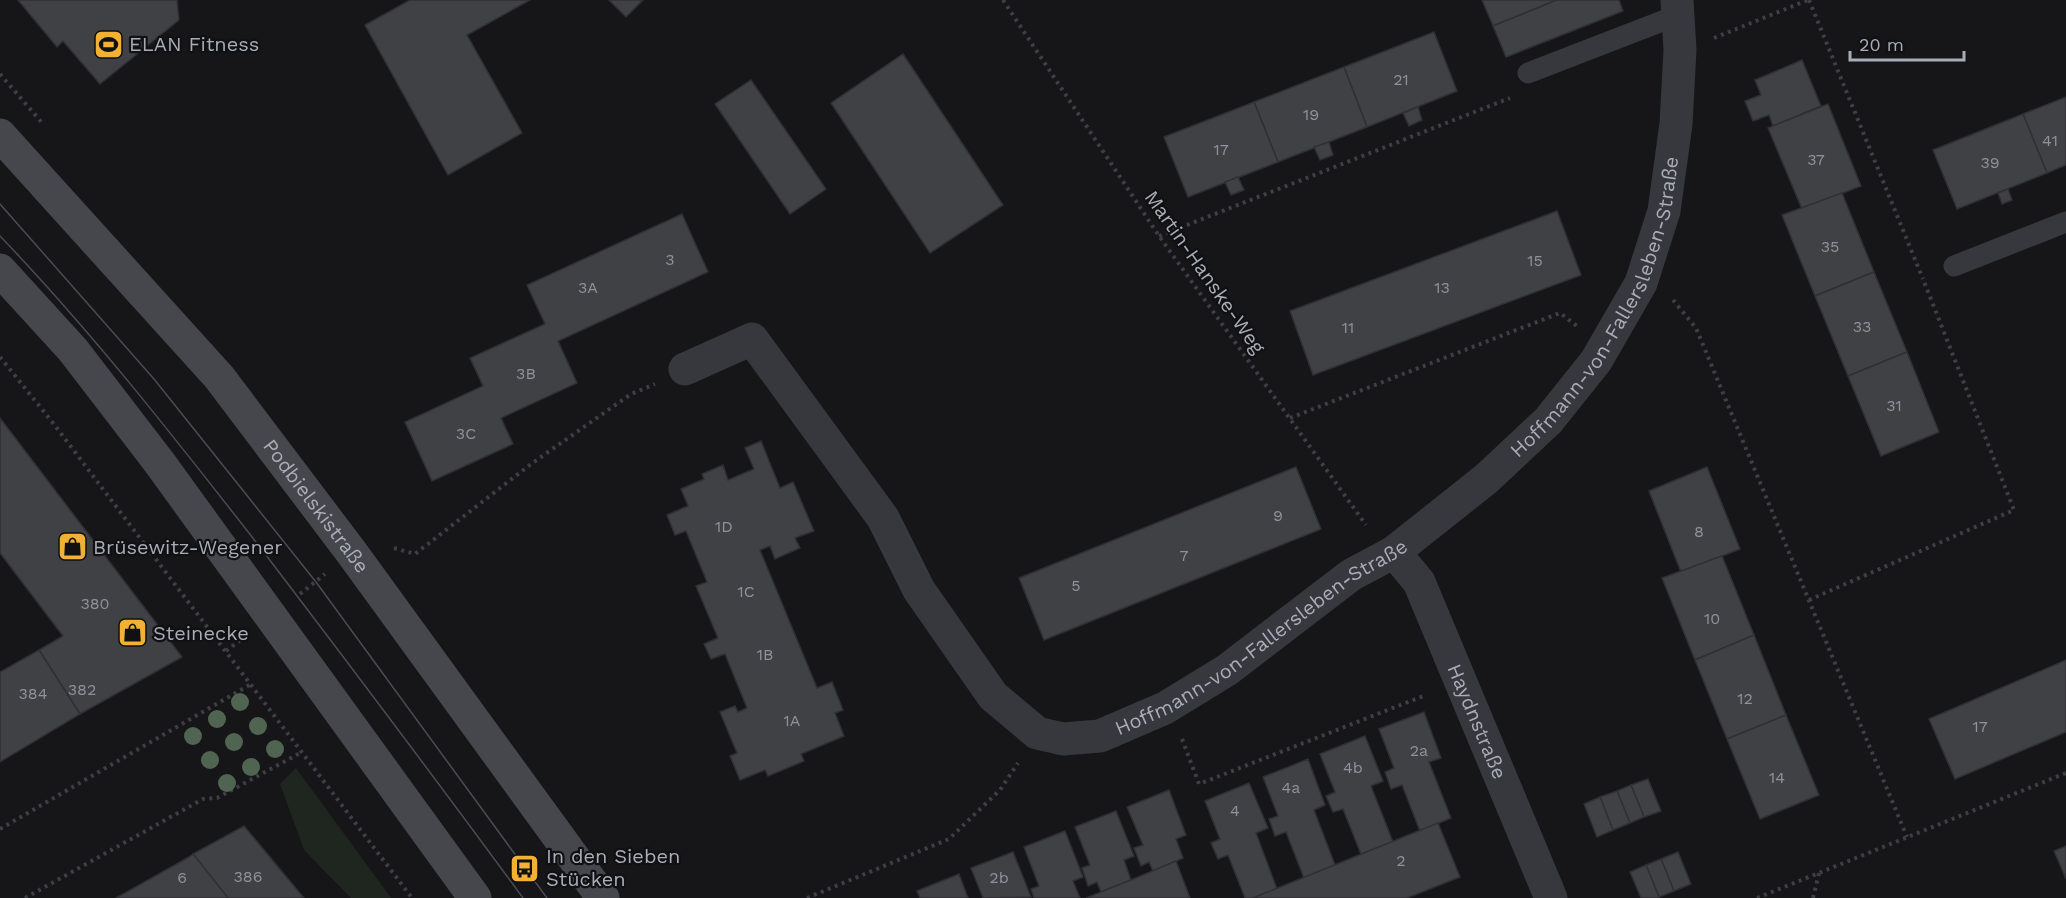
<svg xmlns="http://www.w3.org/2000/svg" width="2066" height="898" viewBox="0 0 2066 898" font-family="'Work Sans',sans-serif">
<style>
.green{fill:#1e261f}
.building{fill:#404145;stroke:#303034;stroke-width:1.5}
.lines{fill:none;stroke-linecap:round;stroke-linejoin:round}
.path{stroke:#3d3f44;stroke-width:4;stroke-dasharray:3 4.5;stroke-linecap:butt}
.service{stroke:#37383d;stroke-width:21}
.minor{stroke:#37383d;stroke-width:33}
.secondary{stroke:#45474d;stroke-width:33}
.tram{stroke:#4a4c52;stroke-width:1.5}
.tree{fill:#506452}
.labels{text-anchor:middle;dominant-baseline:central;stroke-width:4.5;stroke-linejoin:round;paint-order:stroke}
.number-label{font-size:16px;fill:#8e929b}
.poi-label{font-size:20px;fill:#a8adb8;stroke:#111113;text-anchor:start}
.street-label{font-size:20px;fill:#a8adb8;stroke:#111113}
</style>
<rect width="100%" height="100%" fill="#161618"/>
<path class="green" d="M296,768L391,898H351L304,850L280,784Z"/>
<g class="building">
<path d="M18,0H177L179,20L100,84L63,41L57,47Z"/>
<path d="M410,0H530L467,35L522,133L448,175L365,25Z"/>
<path d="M609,0H643L626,17Z"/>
<path d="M1482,0H1557L1493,26Z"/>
<path d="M1557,0H1619L1623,11L1506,57L1493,26Z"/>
<path d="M1434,32L1457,91L1367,127L1344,67Z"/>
<path d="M903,54L1003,205L930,253L831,103Z"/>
<path d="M1802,60L1821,106L1773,126L1769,115L1753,121L1745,101L1761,95L1755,80Z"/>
<path d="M1344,67L1367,127L1278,162L1254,102Z"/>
<path d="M751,80L826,189L790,214L715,104Z"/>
<path d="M2066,97V165L2047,173L2023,114Z"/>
<path d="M1254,102L1278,162L1188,197L1164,137Z"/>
<path d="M1828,104L1861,186L1802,209L1768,128Z"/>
<path d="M1418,107L1422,120L1409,126L1403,113Z"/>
<path d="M2023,114L2047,173L1957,209L1933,150Z"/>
<path d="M1329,142L1333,155L1320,160L1314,147Z"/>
<path d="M1238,177L1244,190L1231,195L1225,182Z"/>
<path d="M2008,189L2012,200L2002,204L1998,193Z"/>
<path d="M1842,193L1874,272L1815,296L1782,215Z"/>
<path d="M1557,211L1581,275L1313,375L1290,311Z"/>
<path d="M682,214L708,272L558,341L577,383L501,418L513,444L432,481L405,422L483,386L470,358L545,324L527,285Z"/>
<path d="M1874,272L1907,352L1848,376L1815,296Z"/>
<path d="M1907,352L1939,432L1881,456L1848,376Z"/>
<path d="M0,418L182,657L80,714L39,650L63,636L0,553Z"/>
<path d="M761,441L780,488L793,482L814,531L795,538L800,548L775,559L770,546L760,550L817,688L832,682L843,710L835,713L844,736L801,754L804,761L768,776L765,770L740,780L730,756L737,753L720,712L735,706L738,712L747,708L725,654L711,659L704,644L718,638L696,586L707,582L686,531L675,535L667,515L688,506L681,489L704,479L702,474L723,465L728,480L754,469L745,448Z"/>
<path d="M1296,467L1321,529L1044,640L1019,578Z"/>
<path d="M1707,467L1740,549L1681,572L1649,491Z"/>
<path d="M1722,556L1754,635L1695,660L1662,578Z"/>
<path d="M1754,635L1786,715L1727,739L1695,660Z"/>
<path d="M39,650L80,714L0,762V672Z"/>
<path d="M2066,660V732L1955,779L1929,719Z"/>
<path d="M1424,712L1441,758L1429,762L1451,818L1420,831L1402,785L1391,789L1385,772L1394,768L1379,729Z"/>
<path d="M1786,715L1819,795L1760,819L1727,739Z"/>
<path d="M1365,736L1383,781L1371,786L1393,842L1361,854L1343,809L1333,812L1326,796L1335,792L1320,754Z"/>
<path d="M1308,759L1325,805L1314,810L1335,865L1304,878L1286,832L1275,836L1269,819L1278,816L1263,777Z"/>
<path d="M1648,779L1661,811L1644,817L1631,785Z"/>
<path d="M1249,783L1268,828L1256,833L1277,889L1253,898H1245L1228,855L1218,859L1211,843L1220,839L1205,801Z"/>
<path d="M1631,785L1644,817L1630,823L1617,791Z"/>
<path d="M1169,790L1186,835L1176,839L1183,858L1153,871L1149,862L1141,866L1134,848L1143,845L1127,807Z"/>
<path d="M1617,791L1630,823L1613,830L1600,797Z"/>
<path d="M1600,797L1613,830L1597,837L1584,804Z"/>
<path d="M1116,811L1134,856L1124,860L1131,880L1101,892L1097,882L1088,886L1082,868L1090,865L1075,827Z"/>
<path d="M1438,823L1460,877L1407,898H1253Z"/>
<path d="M244,826L304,898H228L193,854Z"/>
<path d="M1065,831L1083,877L1073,881L1080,898H1034L1031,889L1039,886L1024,847Z"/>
<path d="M2066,846V879L2054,851Z"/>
<path d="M1013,852L1031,897L983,898L971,868Z"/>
<path d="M1678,852L1691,884L1674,891L1661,859Z"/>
<path d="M193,854L228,898H116L189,857Z"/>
<path d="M1661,859L1674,891L1659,897L1646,865Z"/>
<path d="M1176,861L1190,898H1086L1131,880Z"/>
<path d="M1646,865L1659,897L1657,898H1641L1630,872Z"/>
<path d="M959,874L968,898H920L917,891Z"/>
</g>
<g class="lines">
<g class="path">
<path d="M1003,0L1159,236L1366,525"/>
<path d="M1809,0L1923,279"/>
<path d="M1714,38L1808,0"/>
<path d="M0,74L43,124"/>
<path d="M1159,236L1510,98"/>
<path d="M1673,300L1696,328L1907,837"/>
<path d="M0,357L53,423L412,898"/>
<path d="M1290,418L1560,313L1577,326"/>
<path d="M394,548L415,554L531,464L631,394L655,384"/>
<path d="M300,594L325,574"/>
<path d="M1809,600L2014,510L1923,279"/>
<path d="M226,651L242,639"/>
<path d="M1182,739L1199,784L1426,695"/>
<path d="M0,829L251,684"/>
<path d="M25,898L203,799L217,798L302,752"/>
<path d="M807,898L949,839L1000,790L1018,763"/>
<path d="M1757,898L2066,773"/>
<path d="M1813,898L1819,873"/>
</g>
<g class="service">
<path d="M1528,73L1678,15"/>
<path d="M1954,266L2066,222"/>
</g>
<g class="minor">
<path id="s1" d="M685,369L752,339L883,518L919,590L993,696L1037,733L1063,739L1100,736L1165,708L1227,670L1351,575L1394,552L1486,479L1548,421L1596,361L1641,283L1664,211L1676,124L1680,50L1677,0"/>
<path id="s2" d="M1394,552L1419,582L1551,898"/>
</g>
<g class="secondary">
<path id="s3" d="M0,135L219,377L352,553L603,898"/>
<path d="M0,270L73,350L159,462L475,898"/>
</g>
<g class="tram">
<path d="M0,204L154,379L316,582L547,898"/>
<path d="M0,236C92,332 174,437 256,542C346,660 435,778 523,898"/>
</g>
</g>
<g class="tree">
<circle cx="240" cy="702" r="9"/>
<circle cx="217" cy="719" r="9"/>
<circle cx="258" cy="726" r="9"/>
<circle cx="193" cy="736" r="9"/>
<circle cx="234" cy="742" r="9"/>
<circle cx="275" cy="749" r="9"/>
<circle cx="210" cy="760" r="9"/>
<circle cx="251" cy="767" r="9"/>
<circle cx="227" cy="783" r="9"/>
</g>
<defs>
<symbol id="stadium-square" viewBox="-11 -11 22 22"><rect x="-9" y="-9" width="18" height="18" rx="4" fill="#f2b134" stroke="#111113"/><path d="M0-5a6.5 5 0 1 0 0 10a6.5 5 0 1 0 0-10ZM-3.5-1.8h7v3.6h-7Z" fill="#111"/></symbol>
<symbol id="shop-square" viewBox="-11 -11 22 22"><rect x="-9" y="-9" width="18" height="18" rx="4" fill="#f2b134" stroke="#111113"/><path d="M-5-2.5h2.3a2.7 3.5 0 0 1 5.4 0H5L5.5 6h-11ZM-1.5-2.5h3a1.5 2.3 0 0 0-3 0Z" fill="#111"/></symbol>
<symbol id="bus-square" viewBox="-11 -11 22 22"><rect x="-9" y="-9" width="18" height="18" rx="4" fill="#f2b134" stroke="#111113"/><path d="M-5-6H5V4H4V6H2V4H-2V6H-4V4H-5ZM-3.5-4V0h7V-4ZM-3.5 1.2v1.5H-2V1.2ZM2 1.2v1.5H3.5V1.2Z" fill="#111"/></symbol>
</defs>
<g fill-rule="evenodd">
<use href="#stadium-square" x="92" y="28" width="33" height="33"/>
<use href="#shop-square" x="56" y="530" width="33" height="33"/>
<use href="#shop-square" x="116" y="616" width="33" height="33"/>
<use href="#bus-square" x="508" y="852" width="33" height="33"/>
</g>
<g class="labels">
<g class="number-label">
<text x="1401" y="79">21</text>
<text x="1311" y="114">19</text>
<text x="2050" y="140">41</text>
<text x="1221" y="149">17</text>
<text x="1816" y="159">37</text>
<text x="1990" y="162">39</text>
<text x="1830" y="246">35</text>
<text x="670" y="259">3</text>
<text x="1535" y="260">15</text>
<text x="588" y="287">3A</text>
<text x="1442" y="287">13</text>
<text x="1862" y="326">33</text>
<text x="1348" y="327">11</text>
<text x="526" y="373">3B</text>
<text x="1894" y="405">31</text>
<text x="466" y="433">3C</text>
<text x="1278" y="515">9</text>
<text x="724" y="526">1D</text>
<text x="1699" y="531">8</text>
<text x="1184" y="555">7</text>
<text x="1076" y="585">5</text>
<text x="746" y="591">1C</text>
<text x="95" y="603">380</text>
<text x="1712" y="618">10</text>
<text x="765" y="654">1B</text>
<text x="82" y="689">382</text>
<text x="33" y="693">384</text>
<text x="1745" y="698">12</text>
<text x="792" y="720">1A</text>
<text x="1980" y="726">17</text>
<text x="1419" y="750">2a</text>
<text x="1353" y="767">4b</text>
<text x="1777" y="777">14</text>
<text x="1291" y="787">4a</text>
<text x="1235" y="810">4</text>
<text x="1401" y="860">2</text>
<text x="248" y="876">386</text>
<text x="182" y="877">6</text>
<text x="999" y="877">2b</text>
</g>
<g class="poi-label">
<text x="129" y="44">ELAN Fitness</text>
<text x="93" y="547">Brüsewitz-Wegener</text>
<text x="153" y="633">Steinecke</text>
<text x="546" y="856">In den Sieben<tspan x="546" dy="23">Stücken</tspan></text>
</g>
<g class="street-label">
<text transform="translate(1205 272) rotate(55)">Martin-Hanske-Weg</text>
<text stroke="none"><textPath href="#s1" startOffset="1302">Hoffmann-von-Fallersleben-Straße</textPath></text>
<text stroke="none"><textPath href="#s3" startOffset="488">Podbielskistraße</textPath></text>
<text stroke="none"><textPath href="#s1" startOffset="816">Hoffmann-von-Fallersleben-Straße</textPath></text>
<text stroke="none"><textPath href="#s2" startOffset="190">Haydnstraße</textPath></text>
</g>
</g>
<path d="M1850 51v9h114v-9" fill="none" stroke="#a8adb8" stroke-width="3"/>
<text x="1859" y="51" font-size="18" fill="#a8adb8" stroke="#111113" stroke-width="4.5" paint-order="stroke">20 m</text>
</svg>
